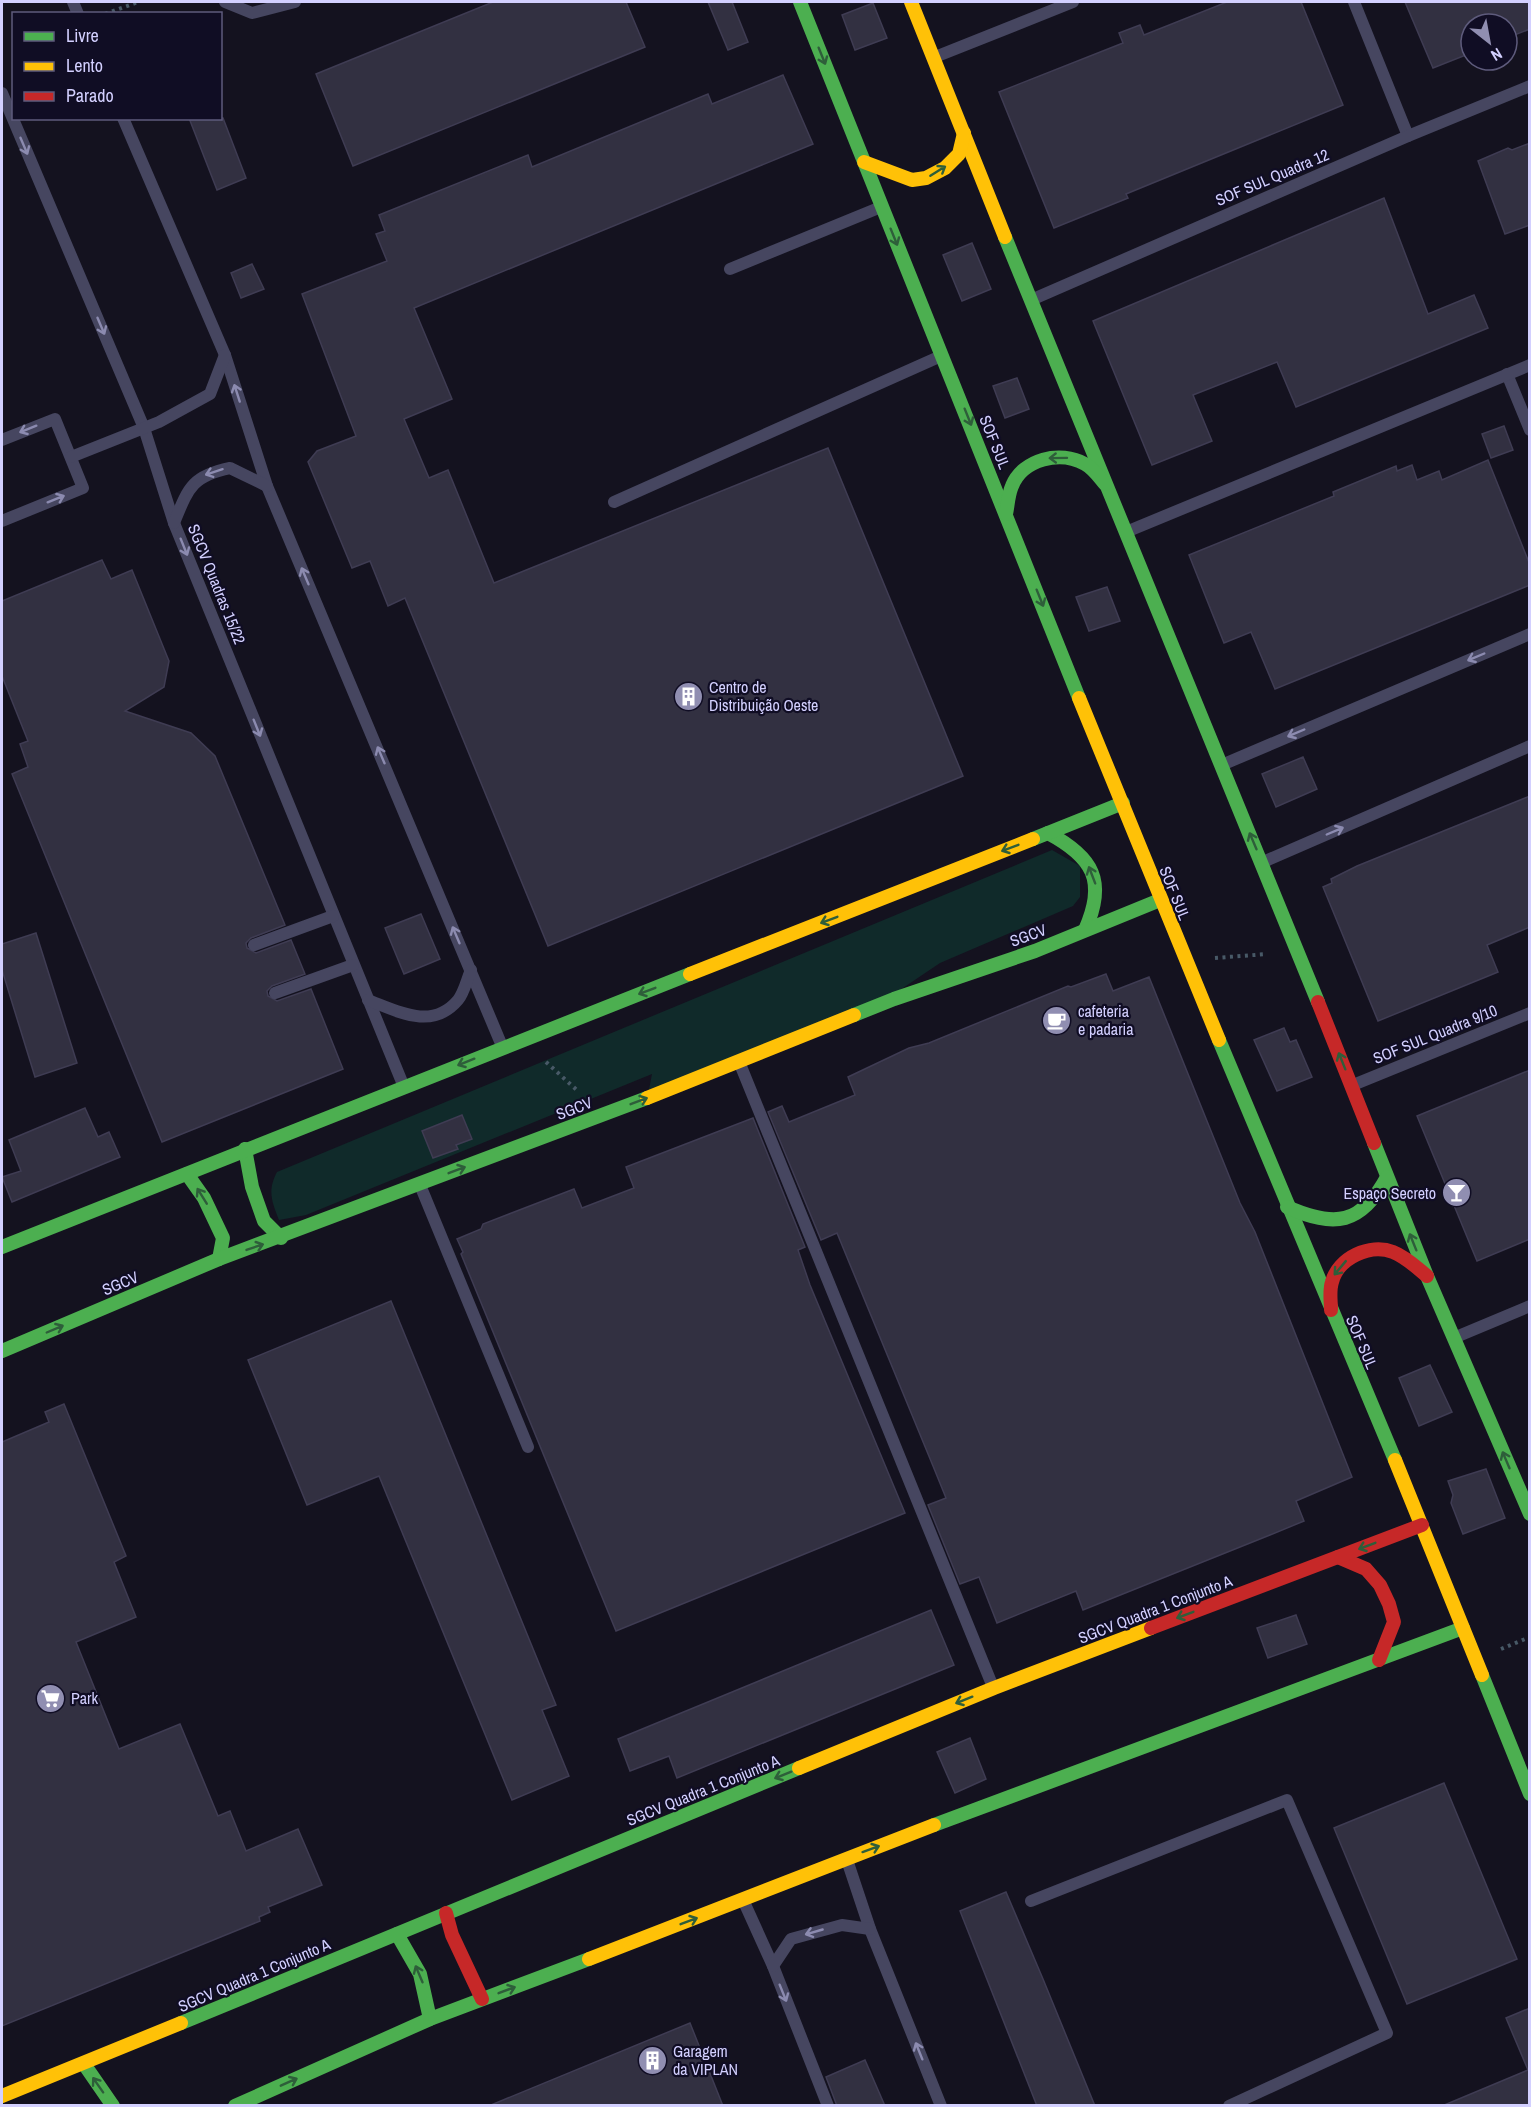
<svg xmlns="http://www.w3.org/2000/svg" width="1531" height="2107" viewBox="0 0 1531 2107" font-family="'Archivo Narrow',sans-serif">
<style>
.green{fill:#102a2a}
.building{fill:#323041;stroke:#3f3c53;stroke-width:1.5}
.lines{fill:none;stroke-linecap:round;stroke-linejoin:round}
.path{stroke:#485967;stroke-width:4;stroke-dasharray:3 4.5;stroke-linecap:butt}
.lane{stroke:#464660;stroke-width:12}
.fast{stroke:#4caf50;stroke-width:14}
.slow{stroke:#ffc107;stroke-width:14}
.jam{stroke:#c62828;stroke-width:14}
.oneway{stroke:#2e5e3a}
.oneway2{stroke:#8c8bb0}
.labels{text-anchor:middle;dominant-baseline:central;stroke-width:4.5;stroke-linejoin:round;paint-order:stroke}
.street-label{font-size:16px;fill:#d3d0ff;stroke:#100d24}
.poi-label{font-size:16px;fill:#d3d0ff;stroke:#100d24;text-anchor:start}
</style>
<rect width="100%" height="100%" fill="#14121f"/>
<path class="green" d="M1052,850L1080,866V897L1073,906L940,963L894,994L648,1095L652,1074L306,1215L279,1220C272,1202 267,1191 277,1172Z"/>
<g class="building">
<path d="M493,2H626L645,47L353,166L316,74Z"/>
<path d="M708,2H732L748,42L728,50Z"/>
<path d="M1227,2H1301L1343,105L1126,194L1128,198L1054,228L999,92L1123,43L1119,33L1140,25L1144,35Z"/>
<path d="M1405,2H1530V29L1507,38V24H1471V53L1433,68Z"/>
<path d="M873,3L887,38L855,50L842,15Z"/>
<path d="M783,75L813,144L414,308L452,399L404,419L429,478L448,470L494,583L828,448L963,776L548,946L405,598L388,606L370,561L352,568L308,462L317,451L356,436L302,294L387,261L376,234L385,231L379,215L528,155L532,167L708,94L712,104Z"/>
<path d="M189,118H223L246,178L217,190Z"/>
<path d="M1530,143V225L1505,234L1478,161L1508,148L1512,150Z"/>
<path d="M1384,198L1428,314L1474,295L1488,328L1296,407L1277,362L1193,395L1212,441L1152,465L1093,321Z"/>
<path d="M972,243L991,289L962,301L943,255Z"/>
<path d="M252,264L264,289L241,298L231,273Z"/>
<path d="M1017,378L1029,409L1005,418L993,386Z"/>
<path d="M1504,426L1513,450L1491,458L1482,434Z"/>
<path d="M1488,460L1530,565V585L1275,689L1251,632L1224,643L1189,555L1334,496L1333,492L1396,466L1397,471L1412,465L1417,480L1439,471L1442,480Z"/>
<path d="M102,560L111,579L132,570L169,661L164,687L125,711L191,733L215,756L285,925L251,938L246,943L247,948L256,953L291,940L305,974L272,986L267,991L268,996L277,1001L311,989L343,1069L162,1142L12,774L28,767L20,744L28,741L2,676V601Z"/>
<path d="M1107,587L1120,621L1089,631L1076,597Z"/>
<path d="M1303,757L1317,789L1276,807L1262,774Z"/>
<path d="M1530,796V927L1487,945L1498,972L1378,1021L1323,887L1332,883L1331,879L1357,866Z"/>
<path d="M421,914L440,959L404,974L385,928Z"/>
<path d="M36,933L77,1063L35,1077L2,970V944Z"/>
<path d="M1106,974L1113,991L1149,977L1240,1203L1255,1232L1352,1477L1296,1501L1304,1521L1270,1535L1083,1610L1076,1591L997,1623L979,1577L960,1584L928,1505L946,1498L933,1466L837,1233L821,1240L768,1112L782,1106L789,1122L855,1095L848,1077L909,1048L929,1043L1068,986L1071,987Z"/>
<path d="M1284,1028L1290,1042L1296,1040L1312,1077L1277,1091L1254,1040Z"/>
<path d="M1530,1070V1239L1477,1261L1417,1116Z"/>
<path d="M85,1108L98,1137L109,1132L120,1157L12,1202L2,1177L21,1171L9,1140Z"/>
<path d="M462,1115L472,1139L456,1145L458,1149L433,1158L422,1131Z"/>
<path d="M753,1118L805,1247L798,1250L810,1285L905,1513L616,1631L461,1254L463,1252L457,1239L481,1229L483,1224L574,1189L582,1208L634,1188L626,1167Z"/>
<path d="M391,1301L556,1705L542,1710L569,1776L512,1800L379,1476L307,1505L248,1360Z"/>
<path d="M1430,1365L1452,1412L1419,1426L1399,1378Z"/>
<path d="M64,1404L126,1556L114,1562L136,1617L76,1642L119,1749L180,1724L218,1816L230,1811L246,1851L298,1829L322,1885L268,1907L270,1912L259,1917L260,1921L2,2026V1442L49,1422L45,1412Z"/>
<path d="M1486,1469L1505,1518L1463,1534L1451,1503L1453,1495L1448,1481Z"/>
<path d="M931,1610L954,1665L677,1778L669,1756L630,1771L618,1739Z"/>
<path d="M1296,1615L1307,1644L1268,1658L1257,1628Z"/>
<path d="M970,1738L986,1779L955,1793L937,1752Z"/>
<path d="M1444,1783L1517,1959L1407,2004L1334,1828Z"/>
<path d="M1006,1892L1043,1979L1095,2106H1037L960,1911Z"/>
<path d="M1530,2008V2106H1442L1528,2070L1506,2018Z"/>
<path d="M690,2023L723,2106H491V2105Z"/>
<path d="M865,2060L885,2106H837L826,2077Z"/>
</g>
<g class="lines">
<g class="path">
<path d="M105,14L138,2"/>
<path d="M1215,958L1267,954"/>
<path d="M546,1062L579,1092"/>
<path d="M1501,1649L1530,1637"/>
</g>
<g class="lane">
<path d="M73,2L78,14"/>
<path d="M225,2L252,13L295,2"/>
<path d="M1354,2L1408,136"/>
<path d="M935,57L1073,2"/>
<path d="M2,93L144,428L174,523L404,1087"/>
<path d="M123,118L225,355L267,486L502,1046"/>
<path d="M730,269L881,207"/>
<path d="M1031,300L1408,136L1530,86"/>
<path d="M1507,374L1530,430"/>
<path d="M2,440L55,419L83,488L2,521"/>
<path d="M71,457L159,422L210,394L225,355"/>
<path d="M614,502L941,356"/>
<path d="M174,523C188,489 191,476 230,468L267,486"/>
<path d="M1126,532L1530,365"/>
<path d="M1224,764L1530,634"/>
<path d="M1263,862L1530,746"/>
<path d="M254,945L333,916"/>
<path d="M275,993L353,965"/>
<path d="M368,1000C397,1011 432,1031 458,1000C464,993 467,979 471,970"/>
<path d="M740,1064L993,1687"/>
<path d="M1353,1085L1530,1013"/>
<path d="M420,1185L528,1447"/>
<path d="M1456,1337L1530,1306"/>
<path d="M847,1860L870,1929L941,2106"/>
<path d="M1031,1901L1287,1800L1387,2033L1229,2106"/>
<path d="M744,1902L773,1966L828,2106"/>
<path d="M773,1966L791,1939L842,1925L870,1929"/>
</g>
<g class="fast">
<path d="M800,2L1079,698"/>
<path d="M1005,237L1318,1002"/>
<path d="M1006,514C1008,505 1008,495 1012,486C1023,459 1060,450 1085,464C1093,468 1099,477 1105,484"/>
<path d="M1048,833C1093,857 1107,881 1085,930"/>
<path d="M1033,839L1123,803"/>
<path d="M854,1015L894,999L1035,951L1160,900"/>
<path d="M1219,1040L1395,1460"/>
<path d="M1374,1143L1427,1276L1530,1514"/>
<path d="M245,1149L252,1187L264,1221L281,1238"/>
<path d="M187,1174L204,1198L223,1238L219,1259"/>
<path d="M1287,1207C1335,1228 1361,1225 1387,1177"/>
<path d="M2,1247L690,974"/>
<path d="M2,1351L219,1259L647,1098"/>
<path d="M1482,1675L1530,1794"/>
<path d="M934,1825L1463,1628"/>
<path d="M397,1934L420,1974L430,2019"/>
<path d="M181,2023L799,1768"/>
<path d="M84,2064L113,2106"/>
<path d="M235,2106L430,2019L589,1959"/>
</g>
<g class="slow">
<path d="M911,2L1005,237"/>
<path d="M864,162L912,180L926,178L945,168L959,154L964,133"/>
<path d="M1079,698L1219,1040"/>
<path d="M690,974L1033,839"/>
<path d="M647,1098L854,1015"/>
<path d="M1395,1460L1482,1675"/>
<path d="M799,1768L994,1688L1151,1628"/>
<path d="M589,1959L934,1825"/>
<path d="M2,2096L181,2023"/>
</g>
<g class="jam">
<path d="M1318,1002L1374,1143"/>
<path d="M1331,1310C1331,1301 1329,1291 1332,1282C1338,1258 1370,1243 1393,1252C1406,1257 1416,1267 1427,1276"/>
<path d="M1338,1557L1366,1569L1380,1585L1389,1604L1394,1622L1379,1660"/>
<path d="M1151,1628L1422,1525"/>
<path d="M446,1913L452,1935L482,1999"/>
</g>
</g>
<defs><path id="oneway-shaft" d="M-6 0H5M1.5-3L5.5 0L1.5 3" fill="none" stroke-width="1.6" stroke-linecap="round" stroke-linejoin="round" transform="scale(1.5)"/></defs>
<g class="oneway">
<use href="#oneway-shaft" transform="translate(822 56) rotate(68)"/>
<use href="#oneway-shaft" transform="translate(938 171) rotate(-32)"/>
<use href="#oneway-shaft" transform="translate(894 237) rotate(68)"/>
<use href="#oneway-shaft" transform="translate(968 417) rotate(68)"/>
<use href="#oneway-shaft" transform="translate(1058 458) rotate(179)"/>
<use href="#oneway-shaft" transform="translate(1040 598) rotate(68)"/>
<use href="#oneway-shaft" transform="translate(1253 841) rotate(-113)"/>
<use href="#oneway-shaft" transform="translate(1010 848) rotate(159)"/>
<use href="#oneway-shaft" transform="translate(1092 875) rotate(-111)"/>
<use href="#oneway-shaft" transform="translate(829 920) rotate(159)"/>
<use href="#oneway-shaft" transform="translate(647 991) rotate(159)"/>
<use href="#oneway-shaft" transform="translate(1342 1061) rotate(-112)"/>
<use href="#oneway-shaft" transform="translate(466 1062) rotate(158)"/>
<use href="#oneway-shaft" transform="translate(639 1101) rotate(-21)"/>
<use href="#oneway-shaft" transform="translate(457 1170) rotate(-21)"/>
<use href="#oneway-shaft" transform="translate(202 1196) rotate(-122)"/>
<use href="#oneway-shaft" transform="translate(1413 1242) rotate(-112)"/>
<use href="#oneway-shaft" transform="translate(255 1247) rotate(-19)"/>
<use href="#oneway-shaft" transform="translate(1340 1268) rotate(130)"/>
<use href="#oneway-shaft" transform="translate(55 1329) rotate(-23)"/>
<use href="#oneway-shaft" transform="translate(1506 1460) rotate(-113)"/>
<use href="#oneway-shaft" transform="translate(1367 1546) rotate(159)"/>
<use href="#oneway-shaft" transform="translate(1185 1615) rotate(159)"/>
<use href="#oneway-shaft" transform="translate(964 1700) rotate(158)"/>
<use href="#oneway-shaft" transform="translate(783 1775) rotate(158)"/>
<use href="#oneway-shaft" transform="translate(871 1849) rotate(-20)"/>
<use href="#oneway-shaft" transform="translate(689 1921) rotate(-21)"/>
<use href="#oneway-shaft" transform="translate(419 1974) rotate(-113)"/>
<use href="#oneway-shaft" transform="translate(507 1990) rotate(-21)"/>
<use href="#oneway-shaft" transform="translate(289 2082) rotate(-24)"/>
<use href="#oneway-shaft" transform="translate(98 2085) rotate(-125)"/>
</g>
<g class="oneway2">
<use href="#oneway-shaft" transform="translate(24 146) rotate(67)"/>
<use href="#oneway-shaft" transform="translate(101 326) rotate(67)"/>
<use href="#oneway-shaft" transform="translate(237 393) rotate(-108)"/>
<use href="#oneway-shaft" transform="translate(28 429) rotate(158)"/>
<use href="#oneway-shaft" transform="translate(214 472) rotate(162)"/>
<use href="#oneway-shaft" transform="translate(56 499) rotate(-22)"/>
<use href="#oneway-shaft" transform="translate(184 547) rotate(68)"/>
<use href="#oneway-shaft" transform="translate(305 576) rotate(-113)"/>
<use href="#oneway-shaft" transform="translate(1476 657) rotate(157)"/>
<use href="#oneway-shaft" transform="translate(257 728) rotate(68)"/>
<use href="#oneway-shaft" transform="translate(1296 733) rotate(157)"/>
<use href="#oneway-shaft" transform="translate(381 755) rotate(-113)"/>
<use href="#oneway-shaft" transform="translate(1335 831) rotate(-23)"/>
<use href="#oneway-shaft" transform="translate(456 935) rotate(-113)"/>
<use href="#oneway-shaft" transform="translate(814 1932) rotate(164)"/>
<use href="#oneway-shaft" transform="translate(783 1993) rotate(68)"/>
<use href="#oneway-shaft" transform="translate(919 2051) rotate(-112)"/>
</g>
<defs>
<symbol id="building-disc" viewBox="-11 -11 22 22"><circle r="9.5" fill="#908eb1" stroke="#100d24"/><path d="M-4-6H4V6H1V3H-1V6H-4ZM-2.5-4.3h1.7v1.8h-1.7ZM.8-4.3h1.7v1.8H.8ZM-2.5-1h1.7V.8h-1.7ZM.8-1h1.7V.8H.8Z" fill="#fff"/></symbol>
<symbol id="cafe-disc" viewBox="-11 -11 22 22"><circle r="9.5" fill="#908eb1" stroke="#100d24"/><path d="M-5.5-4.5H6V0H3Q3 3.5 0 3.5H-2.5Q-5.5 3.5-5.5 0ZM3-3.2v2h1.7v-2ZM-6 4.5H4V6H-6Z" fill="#fff"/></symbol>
<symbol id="bar-disc" viewBox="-11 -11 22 22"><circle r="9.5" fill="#908eb1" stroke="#100d24"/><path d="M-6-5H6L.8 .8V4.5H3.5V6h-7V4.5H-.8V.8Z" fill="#fff"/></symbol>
<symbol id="supermarket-disc" viewBox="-11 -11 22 22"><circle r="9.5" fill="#908eb1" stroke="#100d24"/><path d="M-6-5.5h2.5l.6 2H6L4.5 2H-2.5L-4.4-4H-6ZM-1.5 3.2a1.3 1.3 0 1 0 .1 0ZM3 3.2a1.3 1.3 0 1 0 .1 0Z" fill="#fff"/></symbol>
</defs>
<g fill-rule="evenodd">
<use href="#building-disc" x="672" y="680" width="33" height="33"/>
<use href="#cafe-disc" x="1040" y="1004" width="33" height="33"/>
<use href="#bar-disc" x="1440" y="1176" width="33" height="33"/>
<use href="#supermarket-disc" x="34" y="1682" width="33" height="33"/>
<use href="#building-disc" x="636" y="2044" width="33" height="33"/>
</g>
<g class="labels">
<g class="street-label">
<text transform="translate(1272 177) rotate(-23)">SOF SUL Quadra 12</text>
<text transform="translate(995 442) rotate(68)">SOF SUL</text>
<text transform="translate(217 584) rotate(68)">SGCV Quadras 15/22</text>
<text transform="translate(1175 893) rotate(68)">SOF SUL</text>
<text transform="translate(1028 935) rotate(-20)">SGCV</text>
<text transform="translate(1435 1034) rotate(-22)">SOF SUL Quadra 9/10</text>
<text transform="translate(574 1108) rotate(-21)">SGCV</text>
<text transform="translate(120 1283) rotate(-23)">SGCV</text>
<text transform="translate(1362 1342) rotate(67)">SOF SUL</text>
<text transform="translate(1155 1609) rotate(-21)">SGCV Quadra 1 Conjunto A</text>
<text transform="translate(703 1790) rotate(-22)">SGCV Quadra 1 Conjunto A</text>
<text transform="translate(254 1975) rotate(-23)">SGCV Quadra 1 Conjunto A</text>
</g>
<g class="poi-label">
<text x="709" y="687">Centro de<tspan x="709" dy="18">Distribuição Oeste</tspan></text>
<text x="1078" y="1011">cafeteria<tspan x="1078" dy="18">e padaria</tspan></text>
<text x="1436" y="1193" text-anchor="end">Espaço Secreto</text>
<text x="71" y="1698">Park</text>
<text x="673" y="2051">Garagem<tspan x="673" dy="18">da VIPLAN</tspan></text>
</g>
</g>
<rect width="1531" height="2107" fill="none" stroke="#d3d0ff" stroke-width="6"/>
<rect x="12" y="12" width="210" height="108" fill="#100d24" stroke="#5e5b7c" stroke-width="1.5"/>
<rect x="24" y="32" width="30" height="9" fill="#4caf50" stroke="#5e5b7c" stroke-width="1.5"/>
<text x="66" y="42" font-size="18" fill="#d3d0ff">Livre</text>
<rect x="24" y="62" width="30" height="9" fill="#ffc107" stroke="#5e5b7c" stroke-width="1.5"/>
<text x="66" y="72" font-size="18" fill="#d3d0ff">Lento</text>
<rect x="24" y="92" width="30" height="9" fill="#c62828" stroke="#5e5b7c" stroke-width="1.5"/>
<text x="66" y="102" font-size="18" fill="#d3d0ff">Parado</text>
<g transform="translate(1489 42) rotate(149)"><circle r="28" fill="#100d24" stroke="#5e5b7c" stroke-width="1.5"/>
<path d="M0-4.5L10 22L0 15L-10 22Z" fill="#908eb1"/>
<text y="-9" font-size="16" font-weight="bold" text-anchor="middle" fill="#d3d0ff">N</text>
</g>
</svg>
